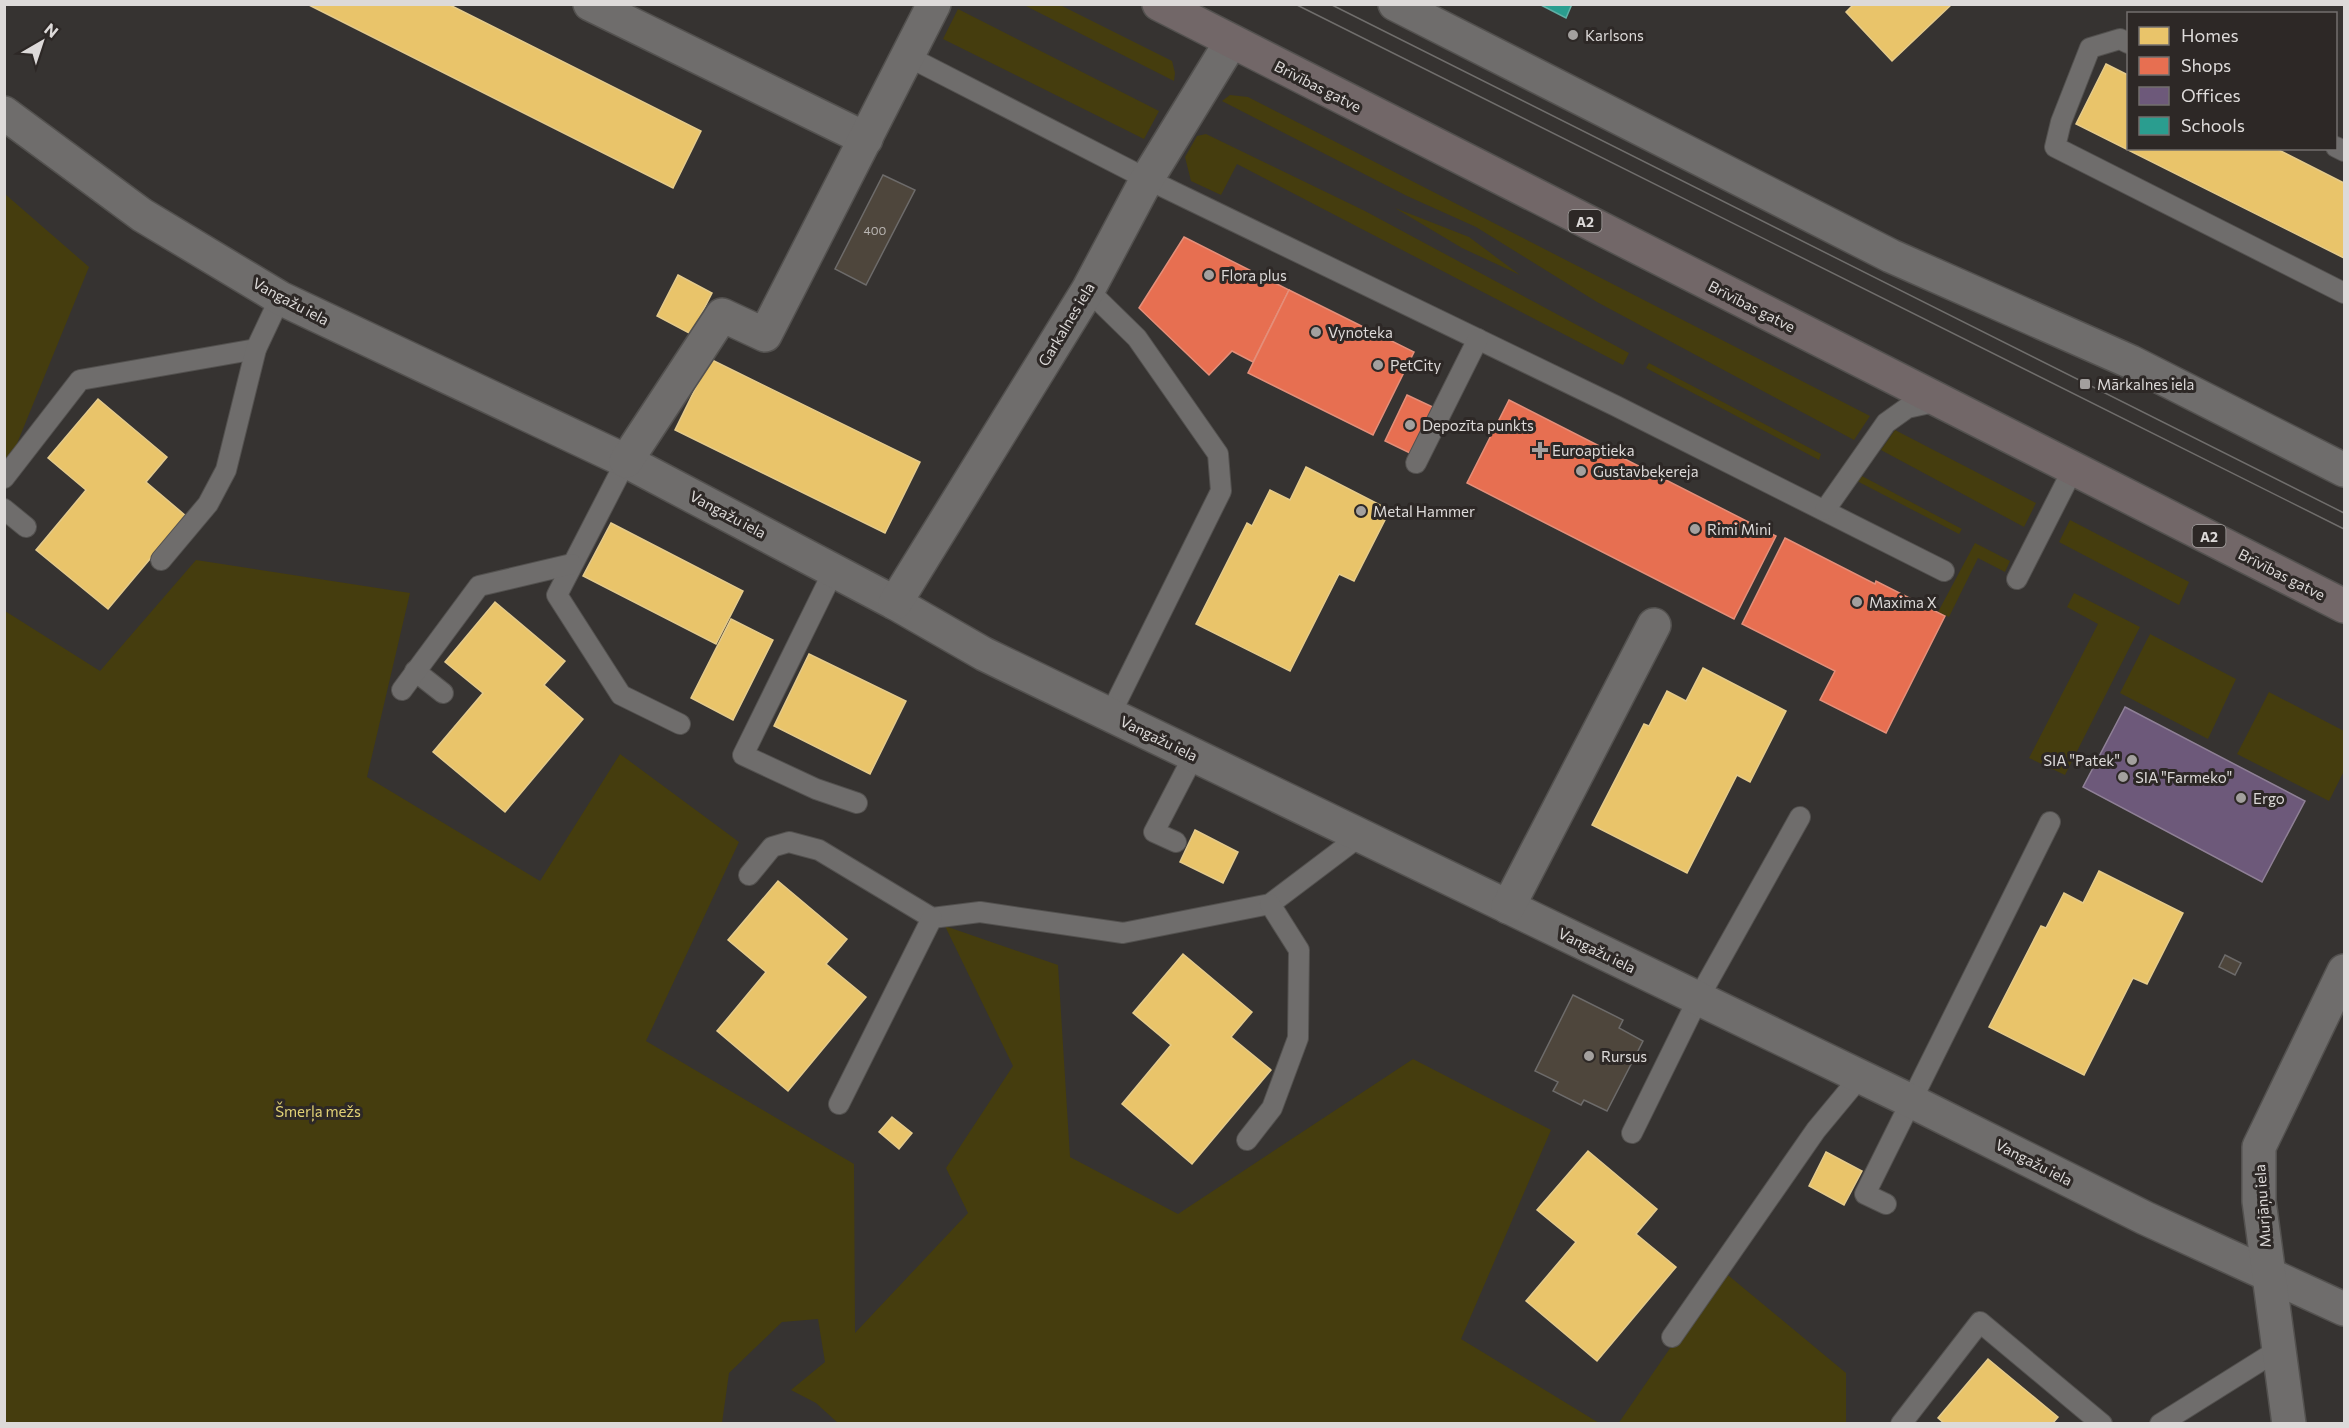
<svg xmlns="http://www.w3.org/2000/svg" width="2349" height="1428" viewBox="0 0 2349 1428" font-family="Commissioner,sans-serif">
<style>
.green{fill:#453d0e}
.homes{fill:#e9c46a;stroke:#e5cb8b;stroke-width:1.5}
.shops{fill:#e76f51;stroke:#e48f7a;stroke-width:1.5}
.offices{fill:#6d597a;stroke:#8f8096;stroke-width:1.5}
.schools{fill:#2a9d8f;stroke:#60afa5;stroke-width:1.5}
.building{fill:#4e463c;stroke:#6d6b6a;stroke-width:1.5}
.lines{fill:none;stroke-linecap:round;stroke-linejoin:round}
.lane-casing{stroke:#53514f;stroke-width:22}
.street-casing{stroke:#53514f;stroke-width:36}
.secondary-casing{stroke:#53514f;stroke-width:36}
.highway-casing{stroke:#53514f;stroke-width:36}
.lane{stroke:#6f6d6c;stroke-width:20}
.street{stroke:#6f6d6c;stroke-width:33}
.secondary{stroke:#6f6d6c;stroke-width:33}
.highway{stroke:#726768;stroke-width:33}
.tram{stroke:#706e6c;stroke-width:1.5}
.poi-dot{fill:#a3a09e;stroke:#2d2826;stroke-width:2}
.labels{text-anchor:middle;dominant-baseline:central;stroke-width:6;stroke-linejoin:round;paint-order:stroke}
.number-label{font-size:12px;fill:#b9b5b2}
.shield{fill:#2d2826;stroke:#a8a5a3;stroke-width:1.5}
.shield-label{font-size:14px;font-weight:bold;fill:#dddad9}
.poi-label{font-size:15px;fill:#dddad9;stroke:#2d2826;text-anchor:start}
.street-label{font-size:15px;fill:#dddad9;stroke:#2d2826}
.park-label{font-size:15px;fill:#e1d175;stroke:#2d2826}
</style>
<rect width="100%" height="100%" fill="#363331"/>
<g class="green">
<path d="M1024,5H1060L1172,61L1175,73L1174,81Z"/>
<path d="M958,9L1159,111L1144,139L943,39Z"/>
<path d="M1230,95L1248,97L1870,416L1854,440L1597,302L1476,227L1407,196L1222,101Z"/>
<path d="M1206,134L1365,211L1629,353L1623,365L1237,164L1221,195L1191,181L1185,157L1197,136Z"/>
<path d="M5,194L89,267L5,473Z"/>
<path d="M1395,208L1469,237L1520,275L1462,248Z"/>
<path d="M1649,363L1821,454L1819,460L1646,368Z"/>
<path d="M1895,430L2036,503L2024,527L1881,450Z"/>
<path d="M1860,475L1962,529L1959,534L1857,481Z"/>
<path d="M2070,520L2189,582L2179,605L2059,542Z"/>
<path d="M1975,543L2010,561L2005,572L1978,558L1949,617L1938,612Z"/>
<path d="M196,560L410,593L367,777L540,881L620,754L739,842L646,1041L854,1164L855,1333L968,1213L946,1168L1013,1066L945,926L1058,965L1070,1157L1178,1214L1413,1059L1551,1130L1461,1339L1599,1423H838L816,1403L791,1390L825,1362L818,1319L782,1322L729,1373L722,1423H5V611L100,671Z"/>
<path d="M2074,593L2140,627L2065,775L2029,758L2098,624L2067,607Z"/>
<path d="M2150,634L2236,679L2208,739L2120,693Z"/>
<path d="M2269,692L2344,731V771L2329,801L2237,754Z"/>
<path d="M1723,1271L1846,1373V1423L1618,1424Z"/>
</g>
<g class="homes">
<path d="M307,4H448L701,131L673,188Z"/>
<path d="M1854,4H1952L1892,61L1846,12Z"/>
<path d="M2106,64L2128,75V148H2275L2344,183V258L2076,124Z"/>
<path d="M678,275L712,293L691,334L657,316Z"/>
<path d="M710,359L920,462L885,533L675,430Z"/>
<path d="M98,399L167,457L146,482L186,516L108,609L36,550L86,490L48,458Z"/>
<path d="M1306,467L1390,510L1354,581L1339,574L1290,671L1196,624L1247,523L1252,526L1270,490L1290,500Z"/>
<path d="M611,523L743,591L716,644L583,576Z"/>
<path d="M495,602L565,661L544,685L583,719L505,812L433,752L483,693L445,662Z"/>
<path d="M731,619L773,640L733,720L691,698Z"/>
<path d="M809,654L906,701L870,774L774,726Z"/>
<path d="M1703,668L1786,711L1750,782L1737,775L1687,873L1592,825L1644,724L1649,726L1667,691L1686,701Z"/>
<path d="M1195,830L1238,852L1223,883L1180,862Z"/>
<path d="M2099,871L2183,913L2147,984L2133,978L2084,1075L1989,1027L2041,926L2046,928L2064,893L2083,903Z"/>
<path d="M778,881L847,939L826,964L866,997L788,1091L717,1031L766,972L728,940Z"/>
<path d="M1183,954L1252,1012L1231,1037L1271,1070L1192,1164L1122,1104L1171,1045L1133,1013Z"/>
<path d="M892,1117L912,1133L899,1149L879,1132Z"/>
<path d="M1588,1151L1657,1209L1636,1234L1676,1267L1597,1361L1526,1301L1576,1242L1537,1210Z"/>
<path d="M1826,1152L1862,1171L1844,1205L1809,1186Z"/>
<path d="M1988,1359L2058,1417L2052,1424H1945L1938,1418Z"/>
</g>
<g class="shops">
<path d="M1184,237L1289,290L1253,362L1232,351L1209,375L1139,308Z"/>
<path d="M1289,290L1414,352L1373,435L1248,373Z"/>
<path d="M1407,395L1435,408L1412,454L1385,441Z"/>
<path d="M1509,400L1776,536L1734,619L1467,483Z"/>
<path d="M1785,538L1875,584L1876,581L1945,616L1886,733L1820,700L1835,671L1742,624Z"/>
</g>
<path class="offices" d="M2125,707L2305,801L2262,882L2083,787Z"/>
<path class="schools" d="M1539,4H1572L1566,18Z"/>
<g class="building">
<path d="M883,175L915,190L866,285L835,269Z"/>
<path d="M2225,955L2241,963L2235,975L2219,967Z"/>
<path d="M1573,995L1623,1020L1619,1028L1643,1041L1607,1111L1584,1100L1581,1105L1553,1091L1558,1082L1535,1071Z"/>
</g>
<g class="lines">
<defs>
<g id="lane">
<path d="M2128,43L2120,39L2090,48L2061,122L2055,147L2344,293"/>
<path d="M907,56L1147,179L1616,406L1944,571"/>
<path d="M2336,147L2344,151"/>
<path d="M1088,290L1137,338L1218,454L1221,491L1110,715"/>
<path d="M626,461L557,595L621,695L680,724"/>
<path d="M1416,463L1478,339"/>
<path d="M4,478L80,380L256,349"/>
<path d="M4,509L26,527"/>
<path d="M1825,510L1886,423L1907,408L1939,401"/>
<path d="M161,560L208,504L226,470L256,349L280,298"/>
<path d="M834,570L743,755L816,789L857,803"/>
<path d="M2017,579L2074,467"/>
<path d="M415,671L443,693"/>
<path d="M402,690L479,586L572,564"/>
<path d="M1176,842L1154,832L1194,755"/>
<path d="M749,875L772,847L789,842L819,850L932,918L980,912L1123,933L1270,904L1360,836"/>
<path d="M839,1104L932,918"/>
<path d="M1632,1133L1698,999L1800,817"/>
<path d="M1247,1140L1272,1108L1298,1038L1299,950L1270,904"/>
<path d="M1886,1204L1865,1194L2050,822"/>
<path d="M1672,1337L1816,1130L1860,1077"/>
<path d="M1901,1424L1980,1322L2102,1424"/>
<path d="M2160,1424L2278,1350"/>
</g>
<g id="street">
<path d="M590,4L866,139"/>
<path d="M1395,4L1891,256L2131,362L2344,470"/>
<path d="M4,113L142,215L280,298L626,461L895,603L984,654L1911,1101L2145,1218L2344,1309"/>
<path d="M626,461L722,315L765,335L934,4"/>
<path d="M895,603L1088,290L1147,179L1231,42"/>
<path d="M1508,907L1654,625"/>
</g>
<path id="secondary" d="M2289,1424L2259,1201V1147L2344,971"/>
<path id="highway" d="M1159,4L2344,606"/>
</defs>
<use href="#lane" class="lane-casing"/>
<use href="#street" class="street-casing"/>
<use href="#secondary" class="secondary-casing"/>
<use href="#highway" class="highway-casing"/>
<use href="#lane" class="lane"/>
<use href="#street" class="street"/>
<use href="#secondary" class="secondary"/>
<use href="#highway" class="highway"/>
<g class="tram">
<path d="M1295,4L2344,529"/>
<path d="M1330,4L2344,513"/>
</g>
</g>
<g class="poi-dot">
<circle cx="1573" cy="35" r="6"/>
<circle cx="1209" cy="275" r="6"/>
<circle cx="1316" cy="332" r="6"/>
<circle cx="1378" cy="365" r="6"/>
<rect x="2079" y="378" width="12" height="12" rx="3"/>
<circle cx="1410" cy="425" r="6"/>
<path d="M1537 441h6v6h6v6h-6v6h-6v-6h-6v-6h6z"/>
<circle cx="1581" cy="471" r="6"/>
<circle cx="1361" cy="511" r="6"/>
<circle cx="1695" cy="529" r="6"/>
<circle cx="1857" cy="602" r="6"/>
<circle cx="2132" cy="760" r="6"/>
<circle cx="2123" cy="777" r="6"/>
<circle cx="2241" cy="798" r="6"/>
<circle cx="1589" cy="1056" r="6"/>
</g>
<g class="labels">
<g class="number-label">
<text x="875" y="230">400</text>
</g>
<g class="shield">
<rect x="1568.5" y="210" width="33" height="22" rx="4.5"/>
<rect x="2192.5" y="525" width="33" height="22" rx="4.5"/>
</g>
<g class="shield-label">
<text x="1585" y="221">A2</text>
<text x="2209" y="536">A2</text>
</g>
<g class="poi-label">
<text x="1585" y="35">Karlsons</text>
<text x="1221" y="275">Flora plus</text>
<text x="1328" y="332">Vynoteka</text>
<text x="1390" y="365">PetCity</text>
<text x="2097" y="384">Mārkalnes iela</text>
<text x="1422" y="425">Depozīta punkts</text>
<text x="1552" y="450">Euroaptieka</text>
<text x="1593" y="471">Gustavbeķereja</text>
<text x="1373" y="511">Metal Hammer</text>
<text x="1707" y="529">Rimi Mini</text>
<text x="1869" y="602">Maxima X</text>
<text x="2120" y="760" text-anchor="end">SIA "Patek"</text>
<text x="2135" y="777">SIA "Farmeko"</text>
<text x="2253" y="798">Ergo</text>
<text x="1601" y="1056">Rursus</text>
</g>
<g class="street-label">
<text transform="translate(1318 86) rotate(27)">Brīvības gatve</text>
<text transform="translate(291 301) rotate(28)">Vangažu iela</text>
<text transform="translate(1752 306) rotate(27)">Brīvības gatve</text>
<text transform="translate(1066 324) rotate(-59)">Garkalnes iela</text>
<text transform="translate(728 514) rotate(28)">Vangažu iela</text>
<text transform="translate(2282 574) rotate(27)">Brīvības gatve</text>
<text transform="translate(1159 738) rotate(26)">Vangažu iela</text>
<text transform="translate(1597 950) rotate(26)">Vangažu iela</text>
<text transform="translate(2034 1162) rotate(27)">Vangažu iela</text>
<text transform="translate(2262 1206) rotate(-94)">Murjāņu iela</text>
</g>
<g class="park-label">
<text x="318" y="1111">Šmerļa mežs</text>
</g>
</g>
<rect width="2349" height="1428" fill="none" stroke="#dddad9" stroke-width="12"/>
<rect x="2127" y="12" width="210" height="138" fill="#2d2826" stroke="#736f6e" stroke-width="1.5"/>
<rect x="2139" y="27" width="30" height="18" fill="#e9c46a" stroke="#736f6e" stroke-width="1.5"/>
<text x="2181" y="42" font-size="18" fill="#dddad9">Homes</text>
<rect x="2139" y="57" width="30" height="18" fill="#e76f51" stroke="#736f6e" stroke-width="1.5"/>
<text x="2181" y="72" font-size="18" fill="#dddad9">Shops</text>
<rect x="2139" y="87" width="30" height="18" fill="#6d597a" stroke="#736f6e" stroke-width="1.5"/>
<text x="2181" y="102" font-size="18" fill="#dddad9">Offices</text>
<rect x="2139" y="117" width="30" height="18" fill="#2a9d8f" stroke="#736f6e" stroke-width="1.5"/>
<text x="2181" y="132" font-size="18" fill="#dddad9">Schools</text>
<g transform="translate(42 42) rotate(39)" stroke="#2d2826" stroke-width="4.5" paint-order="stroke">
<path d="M0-4.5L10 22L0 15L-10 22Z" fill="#dddad9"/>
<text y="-9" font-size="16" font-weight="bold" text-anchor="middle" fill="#dddad9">N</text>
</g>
</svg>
